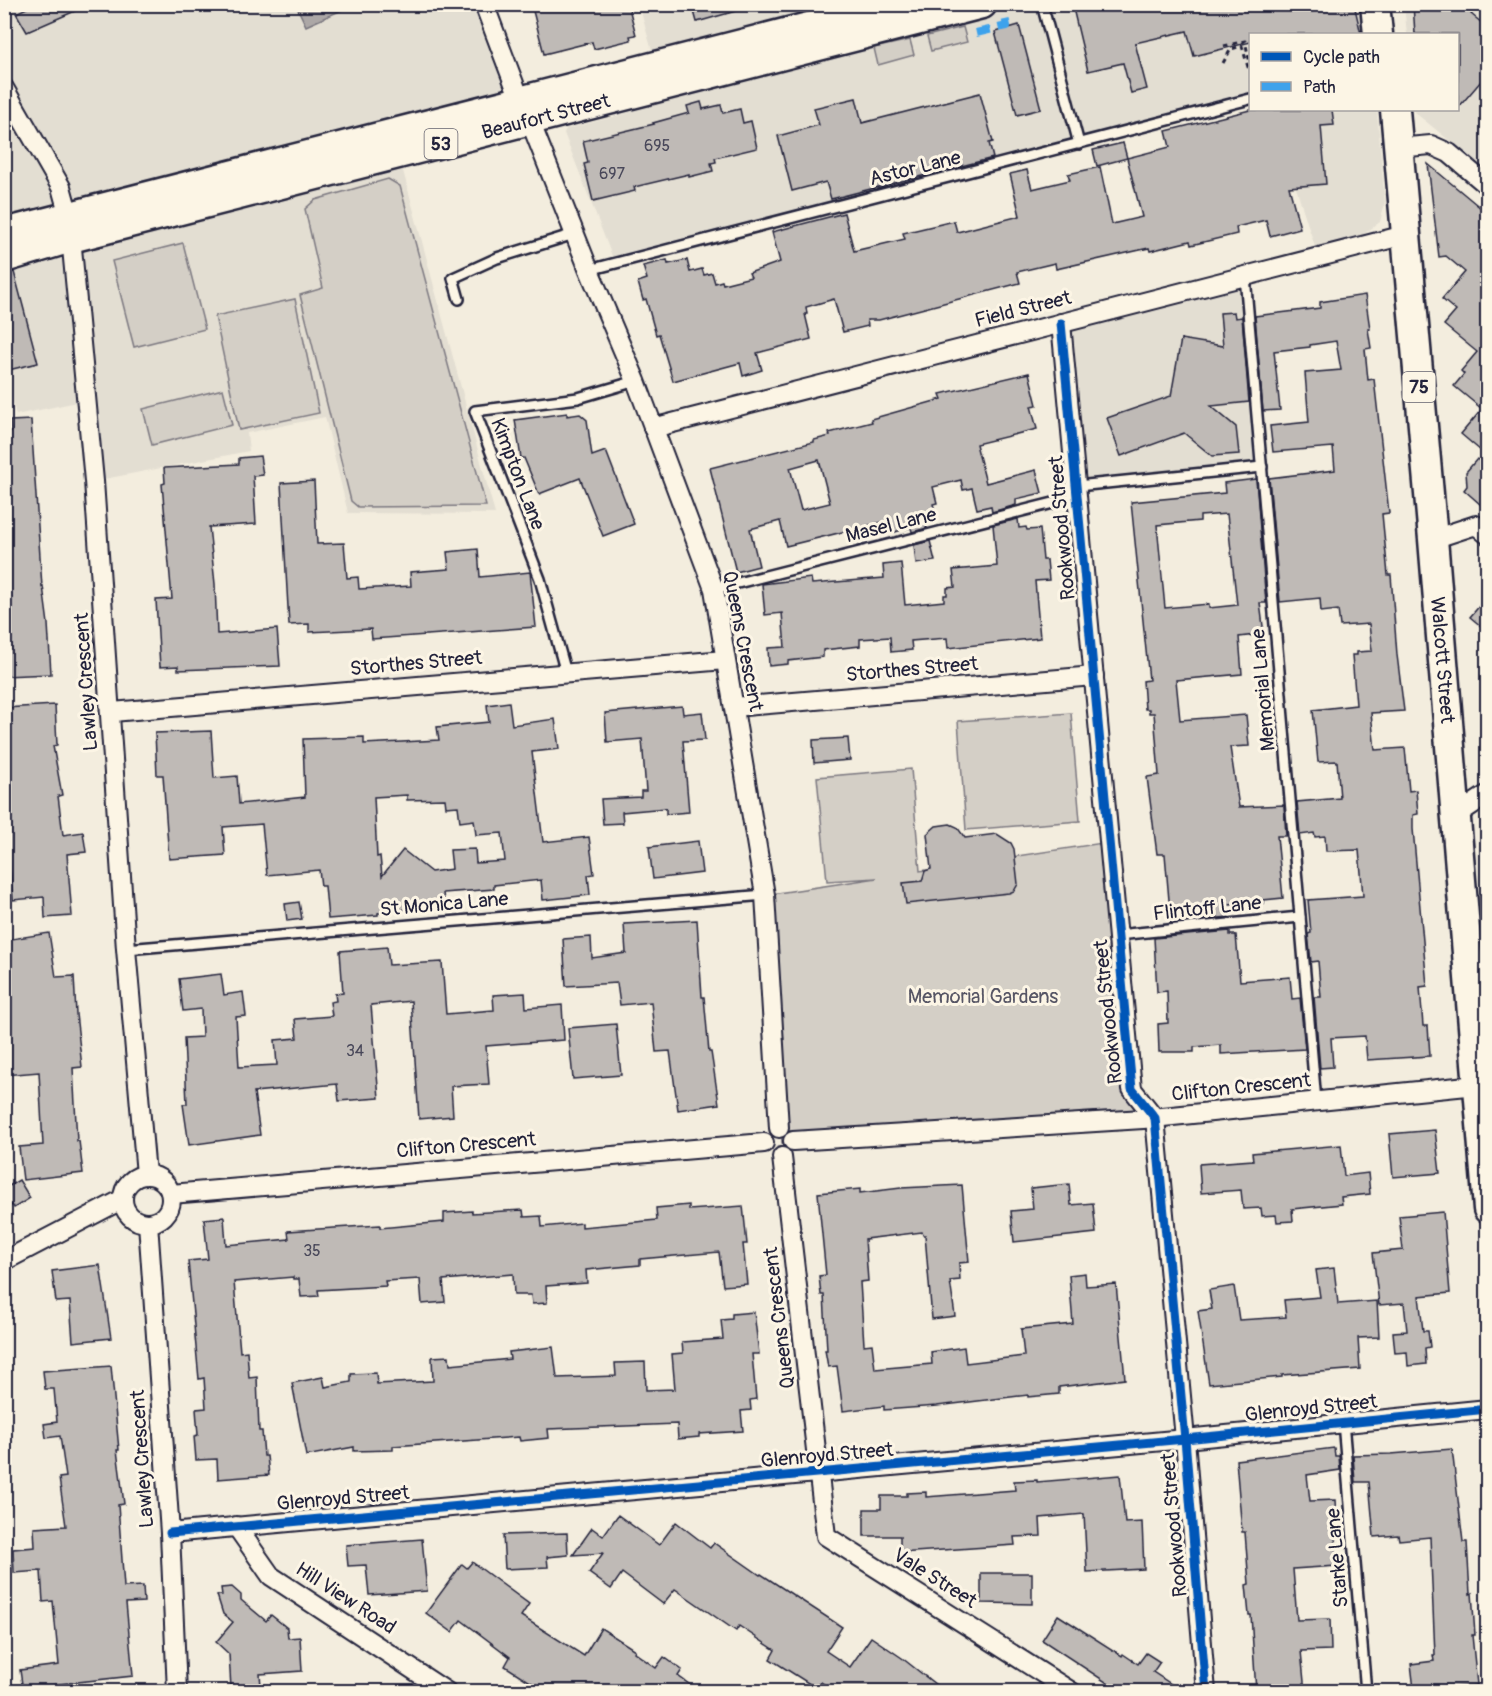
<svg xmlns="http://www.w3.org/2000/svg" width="1492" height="1696" viewBox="0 0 1492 1696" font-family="Pangolin,sans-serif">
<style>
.built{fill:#e3ded2}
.green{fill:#d4cfc6;stroke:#7b7880;stroke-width:1.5}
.water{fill:#aca7a6;stroke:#75727b;stroke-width:1.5}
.building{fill:#bfbab6;stroke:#22223b;stroke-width:1.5;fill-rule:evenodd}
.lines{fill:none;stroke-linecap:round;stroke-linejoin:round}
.service-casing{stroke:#22223b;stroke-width:14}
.minor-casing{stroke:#22223b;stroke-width:22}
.primary-casing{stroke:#22223b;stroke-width:33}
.path{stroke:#22223b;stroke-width:3;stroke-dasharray:4.5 4.5;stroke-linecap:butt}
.service{stroke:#fcf5e5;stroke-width:9}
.minor{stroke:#fcf5e5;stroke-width:18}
.primary{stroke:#fcf5e5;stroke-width:28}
.quiet{stroke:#3ea2ec;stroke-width:8;stroke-dasharray:15 8;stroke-linecap:butt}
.cycleway-casing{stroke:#fcf5e5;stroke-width:13}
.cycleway{stroke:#0057b8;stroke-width:9}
.labels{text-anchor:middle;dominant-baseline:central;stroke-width:6;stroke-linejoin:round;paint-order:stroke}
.number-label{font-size:16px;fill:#49485a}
.shield{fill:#fcf5e5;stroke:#63616e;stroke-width:1.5}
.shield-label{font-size:18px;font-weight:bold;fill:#22223b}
.street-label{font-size:20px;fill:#22223b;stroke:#fcf5e5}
.park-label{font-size:20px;fill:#575665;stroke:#fcf5e5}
</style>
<rect width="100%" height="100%" fill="#f3edde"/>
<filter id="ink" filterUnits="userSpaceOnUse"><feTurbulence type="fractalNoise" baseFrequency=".0167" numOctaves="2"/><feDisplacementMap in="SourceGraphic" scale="12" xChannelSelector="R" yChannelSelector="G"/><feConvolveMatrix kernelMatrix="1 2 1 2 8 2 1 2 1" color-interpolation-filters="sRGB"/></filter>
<g filter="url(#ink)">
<g class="built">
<path d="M4,5H481L516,94L402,167L495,514L348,513L325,417L247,433L249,451L94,481L86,400L16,415L4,370Z"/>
<path d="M639,5H800L803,19L654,58Z"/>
<path d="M1018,5H1368L1370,34H1250V105L617,269L564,133L566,129L624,114L742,76Z"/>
<path d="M1404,5H1487V171L1413,111V110H1458V34H1407Z"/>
<path d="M1271,110H1377L1385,202L1380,222L1360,237L1316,250Z"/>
<path d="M1245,276L1262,467L1077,486L1061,323Z"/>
</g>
<g class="green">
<path d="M963,27L967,42L931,51L927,36Z"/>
<path d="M910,40L914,55L878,65L874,48Z"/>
<path d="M388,179L400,186L486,506L358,507L351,501L300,295L323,288L305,209L315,200Z"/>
<path d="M183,243L205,329L134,347L112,261Z"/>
<path d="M295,299L319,413L239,430L215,316Z"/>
<path d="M223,389L232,425L152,445L143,409Z"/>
<path d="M1071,713L1080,821L966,830L958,721Z"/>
<path d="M911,769L920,871L1109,842L1143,1119L782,1143L765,895L877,878L827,881L817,777Z"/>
</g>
<path class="water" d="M296,5H353L306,26Z"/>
<g class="building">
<path d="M35,4H91L27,32L16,13Z"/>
<path d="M544,4H628L636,35L630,36L631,40L594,49L592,42L544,54L532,7Z"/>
<path d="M692,4H742L743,9L697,22Z"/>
<path d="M1072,4H1354L1361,34H1251V42L1194,56L1187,31L1135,43L1147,89L1131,93L1123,63L1088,71Z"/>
<path d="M1413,4H1480L1471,14L1488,28V73L1458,108V34H1415Z"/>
<path d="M1019,25L1041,109L1017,115L995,32Z"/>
<path d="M980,93L993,142L989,143L993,158L831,199L826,182L792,191L778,136L819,125L814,108L856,98L862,123Z"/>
<path d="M701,102L703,109L721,105L723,113L740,109L743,123L751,121L757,148L715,158L716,162L711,163L713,171L689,177V174L634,187L635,191L593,201L584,164L588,163L583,141L654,124L653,123L689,113L687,106Z"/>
<path d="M1250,110H1332L1334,125L1321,126L1326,184L1289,187L1300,228L1270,236L1266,220L1236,227L1237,234L1191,245L1190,241L1150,251L1149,248L1056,269L1055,263L1017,272L1020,283L879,320H867L868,326L843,332L834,299L806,307L807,314H805L811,339L757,353L762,370L743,376L740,363L673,381L659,334L656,335L646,299L643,300L638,282L647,279L643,266L667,260L668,264L687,260L690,272L702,269L704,275L712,273L715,283L722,281L723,284L751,277L749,273L780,262L772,232L844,213L854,251L905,239L903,233L954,221L957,232L1020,216L1010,174L1027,170L1032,189L1070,180L1068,174L1100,167L1112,224L1142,217L1127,158L1170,147L1166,131Z"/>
<path d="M1123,143L1127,158L1097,166L1093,150Z"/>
<path d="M1428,164L1488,214V457L1461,434L1482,409L1454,386L1464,374L1461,371L1477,352L1444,325L1456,311L1442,299L1465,272L1446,256L1439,257Z"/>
<path d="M14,272L38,363L4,371V274Z"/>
<path d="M1365,295L1370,329H1368L1371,348L1365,349L1368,380L1374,379L1384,468L1389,513L1382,514L1388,575H1391L1397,655L1404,711L1371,713L1375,750L1405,748L1409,791L1416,790L1418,814L1413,815V829L1427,986L1420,987L1423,1026H1428L1430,1056L1367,1060L1365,1036L1331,1038L1333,1067L1320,1068L1314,997H1321L1318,961L1311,962L1308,934L1311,933L1308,900L1363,896L1359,850L1326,851L1325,836L1315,837L1314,833L1300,835L1297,802L1340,798L1337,761L1318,762L1313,710L1356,705L1352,655H1357V652L1372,651L1369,624L1340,626L1338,610L1321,612L1320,598L1280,602L1269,478L1335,470L1333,447L1273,452L1270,426L1309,422L1305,373L1341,370L1336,341L1310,345V347L1274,351L1280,410L1263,411L1255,316L1320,308V302Z"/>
<path d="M1234,312L1235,318L1242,317L1249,402L1211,406L1236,427L1239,454L1212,456L1184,433L1121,456L1107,418L1171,396L1181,339L1223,346L1220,313Z"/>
<path d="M1029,373L1037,405L1031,406L1037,429L976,444L986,483L1036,470L1042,493L1016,499V505L992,512L991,506L977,509L972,488L963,490L961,480L933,487L937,503L933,504L935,511L923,514L927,528L912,532L911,527L895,532L891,520L786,546L780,521L750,529L759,566L736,572L710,468L814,442V440L830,436L829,433L872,422L871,419L942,399L940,394ZM819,460L830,503L801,510L790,468Z"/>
<path d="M567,413V416L580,414L587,420L592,456L606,451L634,524L603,536L580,478L539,494L524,458H521L515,420Z"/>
<path d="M31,420L42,587L43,586L48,624L51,674L4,676V433L11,432L10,421Z"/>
<path d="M260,456L263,475L253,476L256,524L209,527L215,584L217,634L277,629L280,666L178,670V666L160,667L156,600L172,599L162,484L165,483L164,468L239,464V458Z"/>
<path d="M1477,459L1488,468V511L1464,490L1467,486L1466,472Z"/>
<path d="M1256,479L1266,603H1260L1264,634L1239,637L1242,674L1176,680L1180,720L1246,715L1249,746L1230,747L1239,807L1284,805L1286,836H1277L1283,898L1263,900L1264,903L1228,905L1229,917L1171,923L1165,854H1157L1147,777L1159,775L1154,713H1149V709H1145L1143,681L1149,680L1131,502L1225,493L1224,483ZM1227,514L1237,605L1209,608V604L1165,608L1157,525L1200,521V516Z"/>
<path d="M314,481L317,544L344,543L347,578L358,577L359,589L411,586L410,572L449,569L447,552L478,549L480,577L530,572L536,627L372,639L371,629L309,632V624L289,625L281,483Z"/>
<path d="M1018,519L1019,528L1026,527L1027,530L1040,529L1043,560H1047L1049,580L1035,581L1040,638L948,648L947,638L911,641L912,650L891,652L890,637L860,639V646L823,650V657L788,661V664L769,666L768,648L785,647L782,613L765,615L762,584L811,578L812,584L884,578L883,565L901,563L905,605L944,601V595H947V588L955,587L953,570L997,566L993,525Z"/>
<path d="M930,541L935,561L916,564L914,545Z"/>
<path d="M1488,596V632L1470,617Z"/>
<path d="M509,702L512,725L555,719L559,749L532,752L543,842L589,837L594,874L588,875L590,895L543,900L541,880L494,885V889L443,893L444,901L416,904V908L378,913V915L328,919L325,886H321L319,870L267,875L262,824L223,827L225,855L169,859L163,775H157L155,733L211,731L214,778L237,776L239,804L305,797L303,739L364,737V744L439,740L437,727L489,722L487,705ZM407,795V800L445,799L446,807L458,806L460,822L474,820L476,835L502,833L505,861L476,863L475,849L450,850L452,869L431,872L403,850L382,876L380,856L377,857L374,797Z"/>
<path d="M55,705L57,745L53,746L62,795L58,796L63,835L83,832L86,852L67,854L72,916L45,918L44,897L13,900L9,857L4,858V810L9,809L4,785V708Z"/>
<path d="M682,706L683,714L702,712L705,740L683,741L689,812L666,814V808L622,812L623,823L603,824L601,799L641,797V791H646L642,739L607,742L605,713Z"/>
<path d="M848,738L850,760L814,763L813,740Z"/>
<path d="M950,824L957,827L965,838L997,834L1011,843L1014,849L1018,884L1014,891L1009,893L906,904L903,883L922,881L925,871L931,869L927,834L936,826Z"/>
<path d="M698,841L702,873L653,879L649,847Z"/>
<path d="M299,902L302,919L287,921L285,904Z"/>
<path d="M697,920L702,997H704L709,1052H711L719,1104L678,1110L670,1051L656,1052L651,1002L620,1005L617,983L566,986L563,939L591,937L592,958L626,953L624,924Z"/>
<path d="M1230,931V935H1236L1240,981L1290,977L1292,999L1300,998L1305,1049L1221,1054V1045L1194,1047V1052H1159L1158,1024L1168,1023L1167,991L1157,992L1154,938Z"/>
<path d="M49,933L56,977L74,976L76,1014L82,1067L73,1068L77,1141H79L83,1173L23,1180L19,1147L43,1145L39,1072L4,1075V973L10,972L5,940Z"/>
<path d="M387,947L389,965L442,962L446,1014L494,1010L493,995L525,993L526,1008L562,1005L564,1040L486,1046L489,1084L451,1086L453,1116L419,1119L411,1001L371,1005L379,1098L339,1101L337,1084L254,1092L260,1135L189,1145L183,1104H187L184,1038L202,1037L201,1009L183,1011L179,979L221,974L224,995L243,992L246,1016L236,1017L239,1067L277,1065L275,1040L297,1038L295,1019L332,1016L330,1002L336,1001L335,994L343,993L340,951Z"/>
<path d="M616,1024L621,1075L573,1079L568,1028Z"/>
<path d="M1435,1130L1440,1173L1393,1177L1389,1134Z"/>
<path d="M1341,1145L1344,1176L1368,1173L1370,1194L1341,1197L1342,1204L1292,1209L1293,1221L1277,1222L1276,1215L1262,1216L1261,1208L1243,1209L1241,1190L1201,1193L1199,1164L1253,1160L1252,1153Z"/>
<path d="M19,1180L30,1198L14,1208L12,1205L4,1209V1189Z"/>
<path d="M1069,1184L1071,1205L1093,1203L1096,1233L1014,1242L1011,1211L1033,1209L1031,1188Z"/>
<path d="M962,1185L969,1262L959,1263L960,1280L950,1281L955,1316L932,1319L925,1235H923L922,1232L865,1239L868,1281L860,1282L864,1345L872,1344L875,1369L932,1364L931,1352L964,1347L966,1363L1024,1356L1021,1329L1073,1324L1069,1275L1085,1273L1086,1286L1116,1284L1125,1379L1059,1387V1394L1028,1397V1395L937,1406L884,1410V1406L843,1411L837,1366L828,1367L825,1350H827L824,1295H821L819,1276L826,1275L818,1193L860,1189V1193L901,1188Z"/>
<path d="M689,1205V1210L743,1206L747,1244H743L747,1284L723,1286L719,1252L640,1259V1265L586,1270L587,1283L546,1286L547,1303L532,1304L531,1295H514L513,1274L443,1280L445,1302L422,1304L420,1279L385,1281L386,1286L318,1290L319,1296L301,1297L299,1279H293V1277L234,1282L240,1352L247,1351L249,1378L257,1377L259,1431H262L264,1456H267L269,1475L218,1479L217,1459L196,1460L194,1436L198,1435L196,1409L206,1408L204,1378L199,1379L188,1261L208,1259L204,1219L224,1217L226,1245L289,1239L288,1231L380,1225V1228L444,1222V1213L472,1211V1213L523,1210L524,1217L541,1216L542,1227L582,1223V1227L657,1220L656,1208Z"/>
<path d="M1443,1212L1450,1293L1419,1296L1423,1331H1428L1430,1347L1425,1348L1426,1364L1408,1366L1407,1352L1395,1353L1393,1332L1407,1331L1404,1303L1379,1305L1373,1253L1403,1250L1399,1216Z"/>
<path d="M100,1265L111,1338L73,1342L70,1301L56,1302L52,1271Z"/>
<path d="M1334,1268L1338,1304L1377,1301L1379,1337L1358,1338L1360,1369L1282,1375V1377L1209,1384L1198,1311L1212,1309L1209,1290L1234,1286L1239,1320L1286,1317L1284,1300L1320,1297L1316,1270Z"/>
<path d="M754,1312L759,1354H752L756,1399L750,1400L751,1410L741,1411L743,1431L699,1434V1437L678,1439L677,1424L548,1429L549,1438L520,1441L519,1437L393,1446V1450L354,1451V1447L306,1456L292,1383L323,1377L325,1387L351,1382V1374L376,1373L377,1384L433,1381L432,1357L449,1356L450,1365L510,1359L509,1352L553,1347L557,1378L616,1376L615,1363L645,1362L646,1390L675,1389L672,1354L683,1353L682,1342L723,1339L721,1320L732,1319V1314Z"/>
<path d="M111,1366L119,1450H117L124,1504L118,1505L124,1587L143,1586L144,1602L126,1603L133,1676L41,1686V1689L23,1691L20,1670L59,1665L53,1601L43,1602L41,1571L14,1573L13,1549L35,1547L34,1528L66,1526L59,1478L66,1477L60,1436L46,1438L44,1424L57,1422L54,1389H45L43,1371Z"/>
<path d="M1334,1448L1335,1456H1339L1340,1470L1307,1475L1310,1501L1335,1500L1336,1519L1334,1520L1337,1566L1293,1569L1297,1620L1330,1619L1331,1650L1301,1651L1305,1692H1256L1251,1615H1249L1246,1585L1249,1584L1245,1532H1242L1236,1460Z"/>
<path d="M1452,1449L1463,1542H1467L1470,1594L1472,1593L1475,1635H1472L1477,1685L1437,1690V1686L1414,1689L1411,1664L1434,1661L1433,1655H1435L1430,1537L1399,1540L1398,1535L1374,1537L1369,1482H1355L1353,1455L1391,1454Z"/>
<path d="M1120,1475L1125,1523L1142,1522L1144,1569L1087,1572L1084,1514L1040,1518L1041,1536L1014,1537L1015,1545L900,1553V1536H864V1509H881V1496H907V1493L926,1492V1497L1015,1490L1014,1481L1037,1480V1482Z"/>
<path d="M618,1515L659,1545L676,1522L710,1548L714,1543L760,1575L761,1574L842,1627L826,1651L850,1667L871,1637L902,1658L945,1692H835L821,1682L816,1688L770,1659L775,1650L739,1626L736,1631L675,1589L663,1604L622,1573L611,1589L589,1573L603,1553L573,1555L592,1528L603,1536Z"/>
<path d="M567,1533L568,1555L547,1557L548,1567L505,1569L503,1535Z"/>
<path d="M422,1539L427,1591L369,1595L366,1565L348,1566L346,1545Z"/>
<path d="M472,1562L529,1604L521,1616L584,1656L601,1628L635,1650L634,1652L656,1668L664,1657L682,1670L678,1676L700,1692H546L505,1666L510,1657L461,1620L452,1632L426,1613L462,1564L467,1568Z"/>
<path d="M981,1573H1032V1604L981,1603Z"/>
<path d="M232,1587L241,1595V1600L266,1621L271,1615L287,1628L288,1638L300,1637L302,1671L260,1674L261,1686L231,1688L229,1654L216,1642L233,1622L223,1614L217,1595H222L221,1588Z"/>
<path d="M1058,1615L1122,1656L1123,1654L1138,1664L1146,1653L1160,1662L1153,1672L1183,1692H1121L1042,1640Z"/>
</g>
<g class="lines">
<defs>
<g id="service">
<path d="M1042,4L1079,144"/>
<path d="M589,270L1250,99"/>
<path d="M1245,276L1316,1102"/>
<path d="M459,299L453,278L497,258L574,234"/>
<path d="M1077,486L1262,467"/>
<path d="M714,589L1077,497"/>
<path d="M566,673L540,579L475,411L578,398L636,381"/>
<path d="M1117,935L1300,917"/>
<path d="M126,949L765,895"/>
<path d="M1343,1422L1366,1692"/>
</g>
<g id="minor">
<path d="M484,4L521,102"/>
<path d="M4,88L61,187L69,216L94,481L126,949L146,1174"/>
<path d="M530,121L589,270L636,381L714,589L765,895L779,1128"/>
<path d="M1397,148L1431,145L1449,153L1488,186"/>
<path d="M1061,323L1132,1089L1155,1118L1185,1439L1206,1692"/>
<path d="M653,428L1405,235"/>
<path d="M1433,539L1476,525L1488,535"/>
<path d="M734,707L1094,676"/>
<path d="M112,712L725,660"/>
<path d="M1455,816L1488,794"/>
<path d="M793,1141L1143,1119L1477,1085"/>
<path d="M782,1157L826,1536L1072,1692"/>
<circle cx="147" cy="1199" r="24"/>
<path d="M171,1194L764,1143"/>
<path d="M148,1223L170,1533L177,1692"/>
<path d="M4,1261L123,1199"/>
<path d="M236,1526L271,1576L447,1692"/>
<path d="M170,1533L1185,1439L1488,1409"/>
</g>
<g id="primary">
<path d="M1375,4L1378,34"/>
<path id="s1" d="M1395,110L1433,539L1488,1209"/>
<path d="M4,233L898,4"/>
<path id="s2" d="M4,258L71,238L982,4"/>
</g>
</defs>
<use href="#service" class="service-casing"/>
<use href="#minor" class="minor-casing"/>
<use href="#primary" class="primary-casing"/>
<g class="path">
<path d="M1224,46L1245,41L1250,63"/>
<path d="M1223,63L1231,49L1242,46L1248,67H1250"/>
</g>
<use href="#service" class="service"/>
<use href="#minor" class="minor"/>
<use href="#primary" class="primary"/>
<path class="quiet" d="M976,33L1007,26L1004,13"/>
<defs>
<g id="cycleway">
<path d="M1061,323L1132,1089L1155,1118L1185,1439L1206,1692"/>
<path d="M170,1533L1185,1439L1488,1409"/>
</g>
</defs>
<use href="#cycleway" class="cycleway-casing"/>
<use href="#cycleway" class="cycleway"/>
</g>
</g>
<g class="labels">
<g class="number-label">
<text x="657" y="146">695</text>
<text x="612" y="174">697</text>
<text x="355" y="1051">34</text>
<text x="312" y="1251">35</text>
</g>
<g class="shield">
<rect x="424.5" y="129" width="33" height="30" rx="4.5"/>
<rect x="1402.5" y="372" width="33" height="30" rx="4.5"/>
</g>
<g class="shield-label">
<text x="441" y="144">53</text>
<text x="1419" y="387">75</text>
</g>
<g class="street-label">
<text stroke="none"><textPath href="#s2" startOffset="560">Beaufort Street</textPath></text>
<text transform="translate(915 168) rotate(-14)">Astor Lane</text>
<text transform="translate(1023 309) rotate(-14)">Field Street</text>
<text transform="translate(518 474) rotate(69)">Kimpton Lane</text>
<text transform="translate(891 525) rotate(-14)">Masel Lane</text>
<text transform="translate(1062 528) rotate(-95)">Rookwood Street</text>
<text transform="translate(743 641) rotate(79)">Queens Crescent</text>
<text stroke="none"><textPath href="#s1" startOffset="552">Walcott Street</textPath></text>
<text transform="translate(416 663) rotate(-5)">Storthes Street</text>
<text transform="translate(912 669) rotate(-5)">Storthes Street</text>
<text transform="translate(86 682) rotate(-94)">Lawley Crescent</text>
<text transform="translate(1263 690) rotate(-95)">Memorial Lane</text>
<text transform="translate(444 904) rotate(-5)">St Monica Lane</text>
<text transform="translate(1207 908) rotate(-6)">Flintoff Lane</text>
<text transform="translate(1108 1012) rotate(-96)">Rookwood Street</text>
<text transform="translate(1241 1087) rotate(-6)">Clifton Crescent</text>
<text transform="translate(466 1145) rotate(-5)">Clifton Crescent</text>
<text transform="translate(779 1318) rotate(-97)">Queens Crescent</text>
<text transform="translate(1311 1408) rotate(-6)">Glenroyd Street</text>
<text transform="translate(827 1455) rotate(-5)">Glenroyd Street</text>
<text transform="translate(142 1459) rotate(-94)">Lawley Crescent</text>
<text transform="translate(343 1498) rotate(-5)">Glenroyd Street</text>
<text transform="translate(1174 1525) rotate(-95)">Rookwood Street</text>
<text transform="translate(1337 1558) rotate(-95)">Starke Lane</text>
<text transform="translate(935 1578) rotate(32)">Vale Street</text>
<text transform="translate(346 1598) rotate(33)">Hill View Road</text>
</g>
<g class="park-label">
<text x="983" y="996">Memorial Gardens</text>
</g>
</g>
<rect width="1492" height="1696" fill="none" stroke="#fcf5e5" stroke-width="24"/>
<rect x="12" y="12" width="1468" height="1672" fill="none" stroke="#22223b" stroke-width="2" filter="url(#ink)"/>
<rect x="1249" y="33" width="210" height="78" fill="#fcf5e5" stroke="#a5a1a1" stroke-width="1.5"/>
<rect x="1261" y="52" width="30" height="9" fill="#0057b8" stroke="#a5a1a1" stroke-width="1.5"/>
<text x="1303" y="63" font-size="18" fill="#22223b">Cycle path</text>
<rect x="1261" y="82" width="30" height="9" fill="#3ea2ec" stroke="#a5a1a1" stroke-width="1.5"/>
<text x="1303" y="93" font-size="18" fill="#22223b">Path</text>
</svg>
